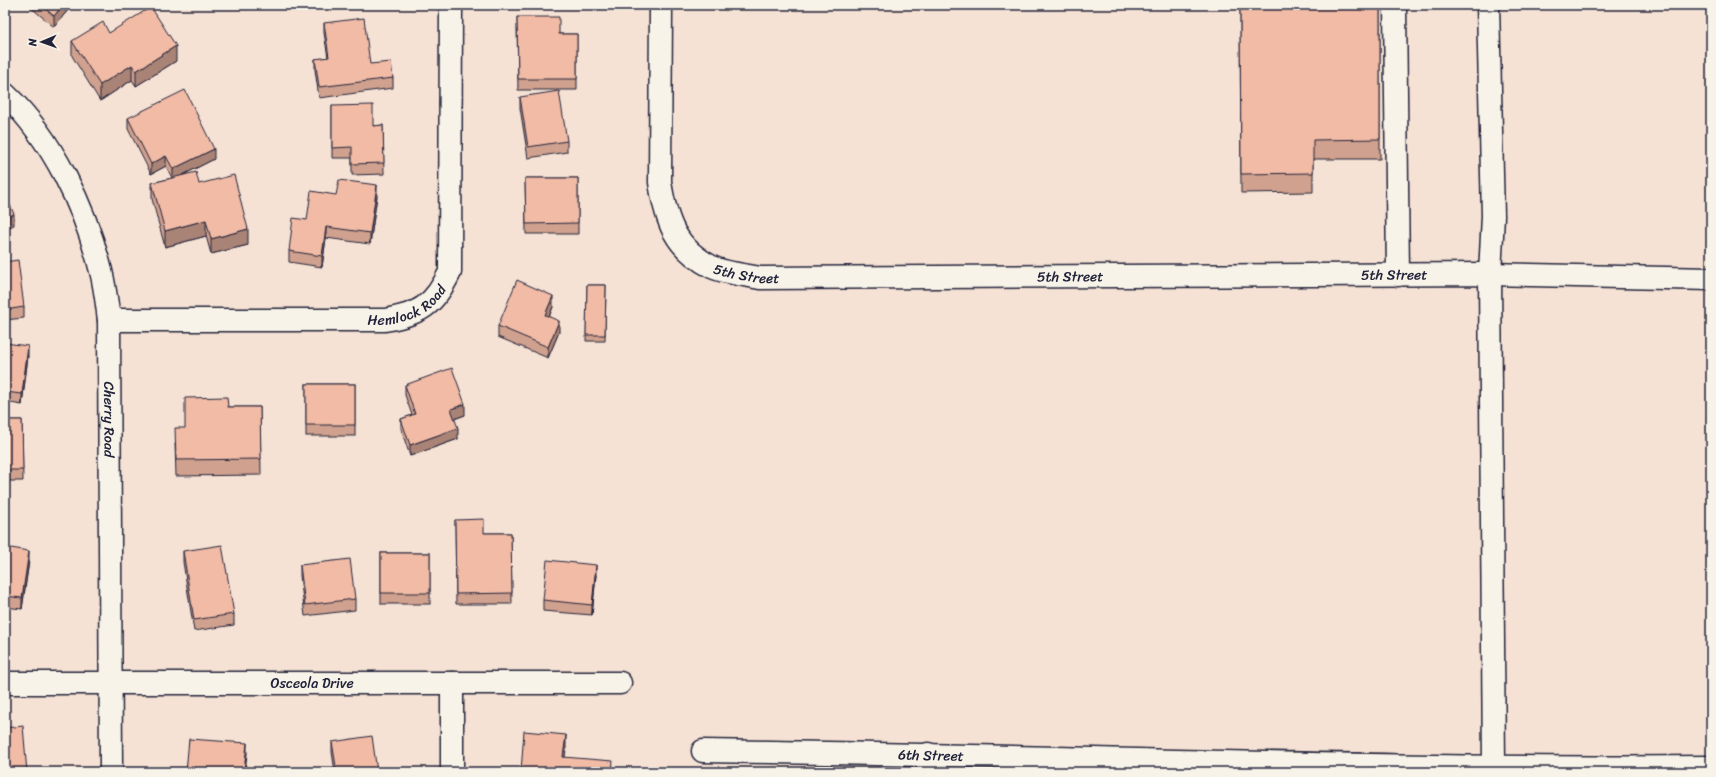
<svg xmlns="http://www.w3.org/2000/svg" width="1716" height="777" viewBox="0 0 1716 777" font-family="Sriracha,sans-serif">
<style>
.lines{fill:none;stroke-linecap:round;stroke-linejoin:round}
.minor-casing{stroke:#22223b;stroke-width:25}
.minor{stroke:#f7f3e8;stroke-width:22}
.wall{fill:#cfa18e;stroke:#22223b}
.shaded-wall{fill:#a98374;stroke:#22223b}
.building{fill:#f1bba5;stroke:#22223b}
.labels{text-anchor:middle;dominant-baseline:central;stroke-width:3;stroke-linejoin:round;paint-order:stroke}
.street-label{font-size:14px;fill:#22223b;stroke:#f7f3e8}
</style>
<rect width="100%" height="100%" fill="#f5e2d4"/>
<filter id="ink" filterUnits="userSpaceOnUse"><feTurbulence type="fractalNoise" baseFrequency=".025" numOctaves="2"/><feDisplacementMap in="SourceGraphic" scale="8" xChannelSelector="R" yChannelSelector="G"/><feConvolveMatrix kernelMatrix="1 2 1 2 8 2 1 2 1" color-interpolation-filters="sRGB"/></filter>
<g filter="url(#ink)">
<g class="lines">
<defs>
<g id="minor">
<path id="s1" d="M661,5L660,182C666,221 675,248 712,267C724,273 746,275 760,278L1490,274L1711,279"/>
<path d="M1395,5L1398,275"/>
<path d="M1488,5L1493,216L1490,274L1494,766"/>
<path id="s2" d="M5,94C53,139 85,208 101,271C105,287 107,304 109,320L111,772"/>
<path id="s3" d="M109,320H385C421,314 434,305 450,272L451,5"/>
<path id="s4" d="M5,683H620"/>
<path id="s5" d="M703,751C1039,755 1375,770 1711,767"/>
<path d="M928,754V772"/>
<path d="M452,772V683"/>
</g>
</defs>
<use href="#minor" class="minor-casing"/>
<use href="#minor" class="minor"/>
</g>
<g class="wall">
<path d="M28,5H72L54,27Z"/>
<path d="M1240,5H1380V159H1313V192L1241,193Z"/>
<path d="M517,17L559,34H577V90H518Z"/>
<path d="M324,23L370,64L393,78V88L319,98L315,70V59L328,58L324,33Z"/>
<path d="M109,33L176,61L136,86L132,80L100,101L72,56V41Z"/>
<path d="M520,97L567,141V152L528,158L520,108Z"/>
<path d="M332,106L373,126L383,125L384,174L352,175V158H332Z"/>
<path d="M128,118L214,159L181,176L199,184L248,245L211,254L206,236L165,247L152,199V183L172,178L166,166L151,174L128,129Z"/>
<path d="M525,178H578V234H526Z"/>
<path d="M336,195L377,196L370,244L326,238L322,267L289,262V251L307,220Z"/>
<path d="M5,262L24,307V318L5,320Z"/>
<path d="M587,285H606L605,341H586Z"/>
<path d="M553,307L549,317L559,332L548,358L498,337V326Z"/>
<path d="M5,343L28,356L22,405L5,402Z"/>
<rect x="306" y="384" width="49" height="52"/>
<path d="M405,385L465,415L454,419L458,439L410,456L401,429V419L412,415L405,395Z"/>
<path d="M228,407H260L261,475L176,476L175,444L185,428Z"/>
<path d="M5,420H22L23,481H5Z"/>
<path d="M455,520L484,533H511L512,604H456Z"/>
<path d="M5,547L29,561L22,609L5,607Z"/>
<path d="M183,551L234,614V625L194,631L183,562Z"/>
<rect x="381" y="553" width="49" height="51"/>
<path d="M300,565L355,599V610L305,616L300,576Z"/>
<path d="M596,575L592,615L543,611V600Z"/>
<path d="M332,742L377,772H335L332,752Z"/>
</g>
<g class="shaded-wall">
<path d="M63,5H72L54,27V16Z"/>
<path d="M176,46V61L136,86V71Z"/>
<path d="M132,65V80L100,101V85Z"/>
<path d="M214,149V159L173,180V169Z"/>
<path d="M166,156V166L151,174V164Z"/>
<path d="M377,185V196L370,244V233Z"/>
<path d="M14,214V225L5,229V218Z"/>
<path d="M206,220V236L165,247V231Z"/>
<path d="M326,227V238L322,267V256Z"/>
<path d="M248,229V245L211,254V239Z"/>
<path d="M553,296V307L545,326V315Z"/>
<path d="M559,321V332L548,358V347Z"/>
<path d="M28,346V356L22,405V394Z"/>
<path d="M465,404V415L451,420V409Z"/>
<path d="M458,428V439L410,456V445Z"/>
<path d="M29,551V561L22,609V598Z"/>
<path d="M596,565V575L592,615V605Z"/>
<path d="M566,735V750L563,772V757Z"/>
<path d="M247,743V754L245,772H244Z"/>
</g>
<g class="building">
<path d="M41,5H63L54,16Z"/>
<path d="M1240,5H1380V139L1313,140V173L1241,174Z"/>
<path d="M151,7L176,46L136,71L132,65L100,85L72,41L103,22L109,33Z"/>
<path d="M517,17H559V34H577V79H518Z"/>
<path d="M364,18L370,64L391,62L393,78L319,87L315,59L329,57L324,23Z"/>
<path d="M185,90L214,149L173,169L166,156L151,164L128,118Z"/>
<path d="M559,91L567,141L528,147L520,97Z"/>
<path d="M373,105V126L383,125L384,163L352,164V147L332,148V106Z"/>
<path d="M196,172L199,184L234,175L248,229L211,239L206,220L165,231L152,183Z"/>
<path d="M525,178H578V223L526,224Z"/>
<path d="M339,180L377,185L370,233L326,227L322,256L289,251L293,218L307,220L311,191L336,195Z"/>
<path d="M5,194L14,214L5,218Z"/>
<path d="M18,260L24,307L5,310V262Z"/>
<path d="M517,280L553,296L545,315L559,321L548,347L498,326Z"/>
<path d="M587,285H606L605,335H586Z"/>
<path d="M5,343L28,346L22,394L5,392Z"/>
<path d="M452,368L465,404L451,409L458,428L410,445L401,419L415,414L405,385Z"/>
<rect x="306" y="384" width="49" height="41"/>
<path d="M227,397L228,407H260L261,459L176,460L175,428H185V398Z"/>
<path d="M5,420H22L23,470H5Z"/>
<path d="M484,519V533H511L512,593L456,594L455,520Z"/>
<path d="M222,545L234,614L194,620L183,551Z"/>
<path d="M5,547L29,551L22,598L5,596Z"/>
<rect x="381" y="553" width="49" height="40"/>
<path d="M350,559L355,599L305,605L300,565Z"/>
<path d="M547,560L596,565L592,605L543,600Z"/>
<path d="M23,726L27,772H5V728Z"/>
<path d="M524,731L566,735L563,757L613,761L612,772H521Z"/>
<path d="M372,736L377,772H337L332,742Z"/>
<path d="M189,739L247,743L244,772H186Z"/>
</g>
</g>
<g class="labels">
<g class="street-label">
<text stroke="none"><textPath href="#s1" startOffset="317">5th Street</textPath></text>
<text stroke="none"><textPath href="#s1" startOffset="965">5th Street</textPath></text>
<text stroke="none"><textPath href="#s1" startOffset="641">5th Street</textPath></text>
<text stroke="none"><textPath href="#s3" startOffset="302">Hemlock Road</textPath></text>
<text stroke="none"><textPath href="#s2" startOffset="353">Cherry Road</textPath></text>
<text stroke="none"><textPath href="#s4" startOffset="307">Osceola Drive</textPath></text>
<text stroke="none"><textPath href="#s5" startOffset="228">6th Street</textPath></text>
</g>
</g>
<rect width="1716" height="777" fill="none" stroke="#f7f3e8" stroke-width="20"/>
<rect x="10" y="10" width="1696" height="757" fill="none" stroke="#22223b" stroke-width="1.5" filter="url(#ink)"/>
<g transform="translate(42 42) rotate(268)" stroke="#f7f3e8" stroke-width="3" paint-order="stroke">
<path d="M0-3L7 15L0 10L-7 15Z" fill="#22223b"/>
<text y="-6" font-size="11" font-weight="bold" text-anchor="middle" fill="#22223b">N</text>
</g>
</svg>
